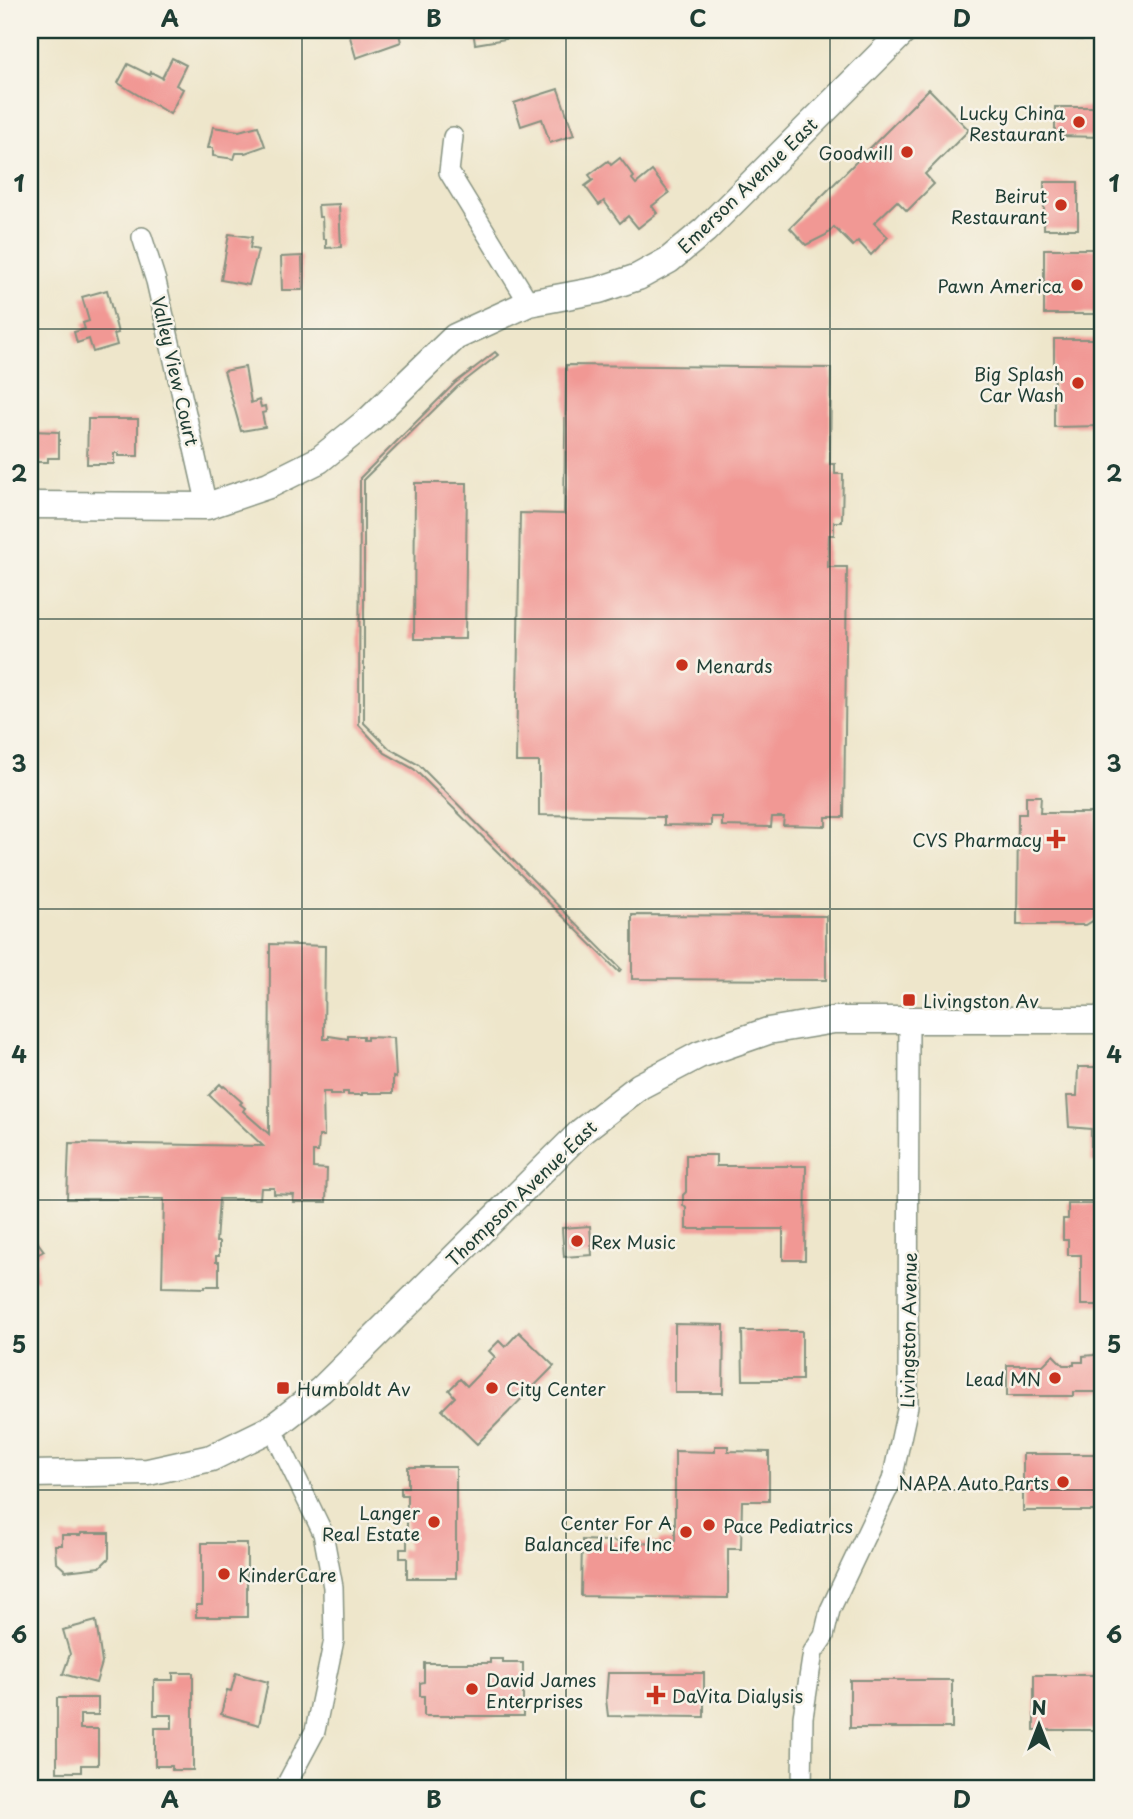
<svg xmlns="http://www.w3.org/2000/svg" width="1133" height="1819" viewBox="0 0 1133 1819" font-family="'Playpen Sans',sans-serif">
<style>
.building{fill:#f19894}
.lines{fill:none;stroke-linecap:round;stroke-linejoin:round}
.street-casing{stroke:#869280;stroke-width:22}
.secondary-casing{stroke:#869280;stroke-width:29}
.street{stroke:#fff;stroke-width:19}
.secondary{stroke:#fff;stroke-width:26}
.grid{fill:none;stroke:#1f3d34;stroke-width:2;stroke-opacity:0.55}
.poi-dot{fill:#c8321e;stroke:#f7f3e8;stroke-width:2.5}
.labels{text-anchor:middle;dominant-baseline:central;stroke-width:5;stroke-linejoin:round;paint-order:stroke}
.poi-label{font-size:18px;fill:#1f3d34;stroke:#f7f3e8;text-anchor:end}
.street-label{font-size:18px;fill:#1f3d34;stroke:#f7f3e8}
.neatline{fill:none;stroke:#1f3d34;stroke-width:2.5}
.grid-label{font-size:23px;text-anchor:middle;font-weight:bold;fill:#1f3d34}
</style>
<rect width="100%" height="100%" fill="#f7f3e8"/>
<filter id="ink" filterUnits="userSpaceOnUse"><feTurbulence type="fractalNoise" baseFrequency=".0143" numOctaves="2"/><feDisplacementMap in="SourceGraphic" scale="14" xChannelSelector="R" yChannelSelector="G"/><feConvolveMatrix kernelMatrix="1 2 1 2 8 2 1 2 1" color-interpolation-filters="sRGB"/></filter>
<filter id="wash" filterUnits="userSpaceOnUse"><feTurbulence type="fractalNoise" baseFrequency=".00686" numOctaves="4" result="noise"/><feDisplacementMap in="SourceGraphic" scale="28" xChannelSelector="R" yChannelSelector="G"/><feGaussianBlur stdDeviation="1.57" result="paint"/><feColorMatrix in="noise" values="0 0 0 0 0 0 0 0 0 0 0 0 0 0 0 0 0 1.4 0 .05"/><feComposite in="paint" operator="in"/></filter>
<g filter="url(#wash)">
<rect width="100%" height="100%" fill="#eee6cb"/>
<g id="blocks">
<g class="building">
<path d="M348,30H398L401,42L356,58Z"/>
<path d="M473,30H514V31L505,33L506,39L475,44Z"/>
<path d="M1049,30H1103V40L1049,39Z"/>
<path d="M172,58L186,65L176,85L183,89L170,114L118,83L128,64L150,75L151,72L162,78Z"/>
<path d="M558,89L574,135L550,143L542,119L521,126L514,103Z"/>
<path d="M929,89L969,130L925,174L934,184L907,211L897,201L874,223L888,237L871,255L858,241L853,246L834,227L826,235L806,245L790,228Z"/>
<path d="M1055,107H1103V137L1055,136Z"/>
<path d="M258,126L265,146L245,153H236L234,159L213,156V148H208L213,127L239,131Z"/>
<path d="M620,158L634,177L632,179L636,184L652,171L669,193L652,206L657,213L638,228L628,216L620,223L604,201L599,205L585,186L593,180L589,175L608,161L611,165Z"/>
<rect x="1044" y="182" width="34" height="47"/>
<path d="M339,204L341,247L326,248V239H323L322,217H319L318,205Z"/>
<path d="M229,234L252,237L250,248L258,250L249,285L221,280Z"/>
<rect x="1044" y="249" width="53" height="65"/>
<path d="M302,256L303,290H282L281,257Z"/>
<path d="M107,290L118,333L114,334L117,345L93,352L89,339L77,343L74,332L85,329L83,323L89,321L82,297Z"/>
<path d="M1054,339H1102V426L1054,427Z"/>
<path d="M495,352L498,355L457,387L364,479V723L390,749L419,765L621,969L619,972L414,769L385,753L359,725L360,478L455,383Z"/>
<path d="M566,365L831,368L830,464H835V474H843L842,522H834V535H829L828,567H847L844,817H826V826L783,825L784,817H772L771,827L722,826V817H711V826L664,825V817L539,815V762H516L520,513L564,514Z"/>
<path d="M245,367L251,403L259,400L261,407L265,406L266,412L262,413L265,427L241,431L224,371Z"/>
<path d="M88,419H138V456H118V453H114V464H87Z"/>
<path d="M30,431L59,432V458H48V462H30Z"/>
<path d="M415,483H467L465,639H414Z"/>
<path d="M1026,796H1041L1040,813H1097V913L1094,920L1086,925H1017L1018,814H1026Z"/>
<path d="M632,915L826,916V980L632,979Z"/>
<path d="M270,944L325,946L324,1039H329V1036L348,1039V1036H363V1040H367V1037L394,1038L396,1078L393,1077V1093H362V1095H348V1092H343V1095H330V1092H323L324,1136H319L318,1152H313V1168L327,1169L326,1202H293L294,1195L274,1194V1188H261L260,1199H219L216,1242H219V1256H216V1262H219V1286H205V1288L162,1287L164,1199H67L69,1143L263,1146L209,1095L220,1084L223,1087L224,1086L242,1102L240,1104L245,1108L243,1111L269,1134Z"/>
<path d="M1078,1067H1103V1162H1091V1129L1069,1127L1067,1096H1077Z"/>
<path d="M686,1155H716V1166H806L805,1260H783V1229H686V1208L683,1205V1195L686,1192Z"/>
<path d="M1068,1204H1103V1305H1081V1255H1068V1240H1063V1219H1068Z"/>
<path d="M590,1226L592,1255L564,1257L562,1228Z"/>
<path d="M30,1232L44,1251L37,1255V1280H30Z"/>
<path d="M675,1324L724,1325L723,1393H675Z"/>
<path d="M742,1331H802V1380H743Z"/>
<path d="M519,1332L554,1366L477,1444L442,1410L455,1397L449,1390L460,1379L467,1386L495,1357L489,1351L499,1341L505,1347Z"/>
<path d="M1096,1353L1103,1356V1392H1074V1396H1007V1365H1043L1053,1355L1063,1365H1074V1362H1083V1356L1094,1355Z"/>
<path d="M715,1446H728V1451L769,1452V1501H742L741,1549H728V1598L581,1596L582,1540L659,1543V1540L675,1541V1451L715,1452Z"/>
<rect x="1023" y="1454" width="80" height="57"/>
<path d="M408,1467H456V1578H407V1558H400V1549H407V1495H401V1487H408Z"/>
<path d="M81,1533H109V1558L100,1567L66,1571L56,1562L55,1545H62V1535H81Z"/>
<path d="M202,1543H247V1617H196V1605H202Z"/>
<path d="M96,1621L102,1663L96,1683L63,1674L70,1654L63,1630Z"/>
<path d="M490,1659H503V1663H523V1716H424V1696H420V1683L424,1682V1663H490Z"/>
<path d="M173,1673H193V1770H172V1766H155V1728H172V1715H154V1680H173Z"/>
<path d="M236,1673L268,1682L259,1725L221,1714L227,1690L231,1691Z"/>
<path d="M608,1673H704V1717L608,1716L606,1699Z"/>
<rect x="1034" y="1675" width="69" height="55"/>
<rect x="850" y="1680" width="102" height="48"/>
<path d="M57,1698H98V1715H80V1729H98V1765H81V1772H57Z"/>
</g>
</g>
</g>
<g filter="url(#ink)">
<use href="#blocks" fill-opacity="0" stroke="#869280" stroke-width="2"/>
<g class="lines">
<defs>
<g id="street">
<path d="M453,137L449,172L529,303"/>
<path d="M142,237L156,281L207,506"/>
<path d="M272,1428L323,1533L333,1587L334,1640L315,1731L284,1789"/>
<path d="M802,1789L803,1717L813,1652L824,1636L830,1610L892,1480L908,1406L909,1019"/>
</g>
<g id="secondary">
<path d="M30,505L207,506L269,485L319,460L370,419L455,337L529,303L599,290L638,277L669,260L705,230L905,30"/>
<path d="M30,1474L148,1472L211,1458L272,1428L321,1390L582,1131L640,1086L699,1055L768,1031L834,1020H1103"/>
</g>
</defs>
<use href="#street" class="street-casing"/>
<use href="#secondary" class="secondary-casing"/>
<use href="#street" class="street"/>
<use href="#secondary" class="secondary"/>
</g>
</g>
<path class="grid" d="M302,30V1789M566,30V1789M830,30V1789M30,329H1103M30,619H1103M30,909H1103M30,1200H1103M30,1490H1103"/>
<g class="poi-dot">
<circle cx="1079" cy="122" r="7"/>
<circle cx="907" cy="152" r="7"/>
<circle cx="1061" cy="205" r="7"/>
<circle cx="1077" cy="285" r="7"/>
<circle cx="1078" cy="383" r="7"/>
<circle cx="682" cy="665" r="7"/>
<path d="M1052.5 828.5h7v7h7v7h-7v7h-7v-7h-7v-7h7z"/>
<rect x="902" y="993" width="14" height="14" rx="3.5"/>
<circle cx="577" cy="1241" r="7"/>
<circle cx="1055" cy="1378" r="7"/>
<rect x="276" y="1381" width="14" height="14" rx="3.5"/>
<circle cx="492" cy="1388" r="7"/>
<circle cx="1063" cy="1482" r="7"/>
<circle cx="434" cy="1522" r="7"/>
<circle cx="709" cy="1525" r="7"/>
<circle cx="686" cy="1532" r="7"/>
<circle cx="224" cy="1574" r="7"/>
<circle cx="472" cy="1689" r="7"/>
<path d="M652.5 1684.5h7v7h7v7h-7v7h-7v-7h-7v-7h7z"/>
</g>
<g class="labels">
<g class="poi-label">
<text x="1065" y="112">Lucky China<tspan x="1065" dy="21">Restaurant</tspan></text>
<text x="893" y="152">Goodwill</text>
<text x="1047" y="195">Beirut<tspan x="1047" dy="21">Restaurant</tspan></text>
<text x="1063" y="285">Pawn America</text>
<text x="1064" y="373">Big Splash<tspan x="1064" dy="21">Car Wash</tspan></text>
<text x="696" y="665" text-anchor="start">Menards</text>
<text x="1042" y="839">CVS Pharmacy</text>
<text x="923" y="1000" text-anchor="start">Livingston Av</text>
<text x="591" y="1241" text-anchor="start">Rex Music</text>
<text x="1041" y="1378">Lead MN</text>
<text x="297" y="1388" text-anchor="start">Humboldt Av</text>
<text x="506" y="1388" text-anchor="start">City Center</text>
<text x="1049" y="1482">NAPA Auto Parts</text>
<text x="420" y="1512">Langer<tspan x="420" dy="21">Real Estate</tspan></text>
<text x="672" y="1522">Center For A<tspan x="672" dy="21">Balanced Life Inc</tspan></text>
<text x="723" y="1525" text-anchor="start">Pace Pediatrics</text>
<text x="238" y="1574" text-anchor="start">KinderCare</text>
<text x="486" y="1679" text-anchor="start">David James<tspan x="486" dy="21">Enterprises</tspan></text>
<text x="672" y="1695" text-anchor="start">DaVita Dialysis</text>
</g>
<g class="street-label">
<text transform="translate(747 185) rotate(-44)">Emerson Avenue East</text>
<text transform="translate(176 371) rotate(77)">Valley View Court</text>
<text transform="translate(521 1193) rotate(-44)">Thompson Avenue East</text>
<text transform="translate(908 1330) rotate(-89)">Livingston Avenue</text>
</g>
</g>
<rect width="1133" height="1819" fill="none" stroke="#f7f3e8" stroke-width="77"/>
<g transform="translate(1039 1725)" stroke="#f7f3e8" stroke-width="5" paint-order="stroke">
<path d="M0-5L12 26L0 18L-12 26Z" fill="#1f3d34"/>
<text y="-10" font-size="19" font-weight="bold" text-anchor="middle" fill="#1f3d34">N</text>
</g>
<rect x="38" y="38" width="1056" height="1742" class="neatline"/>
<g class="grid-label">
<text x="170" y="27">A</text>
<text x="434" y="27">B</text>
<text x="698" y="27">C</text>
<text x="962" y="27">D</text>
<text x="19" y="192">1</text>
<text x="1114" y="192">1</text>
<text x="19" y="482">2</text>
<text x="1114" y="482">2</text>
<text x="19" y="772">3</text>
<text x="1114" y="772">3</text>
<text x="19" y="1063">4</text>
<text x="1114" y="1063">4</text>
<text x="19" y="1353">5</text>
<text x="1114" y="1353">5</text>
<text x="19" y="1643">6</text>
<text x="1114" y="1643">6</text>
<text x="170" y="1808">A</text>
<text x="434" y="1808">B</text>
<text x="698" y="1808">C</text>
<text x="962" y="1808">D</text>
</g>
</svg>
